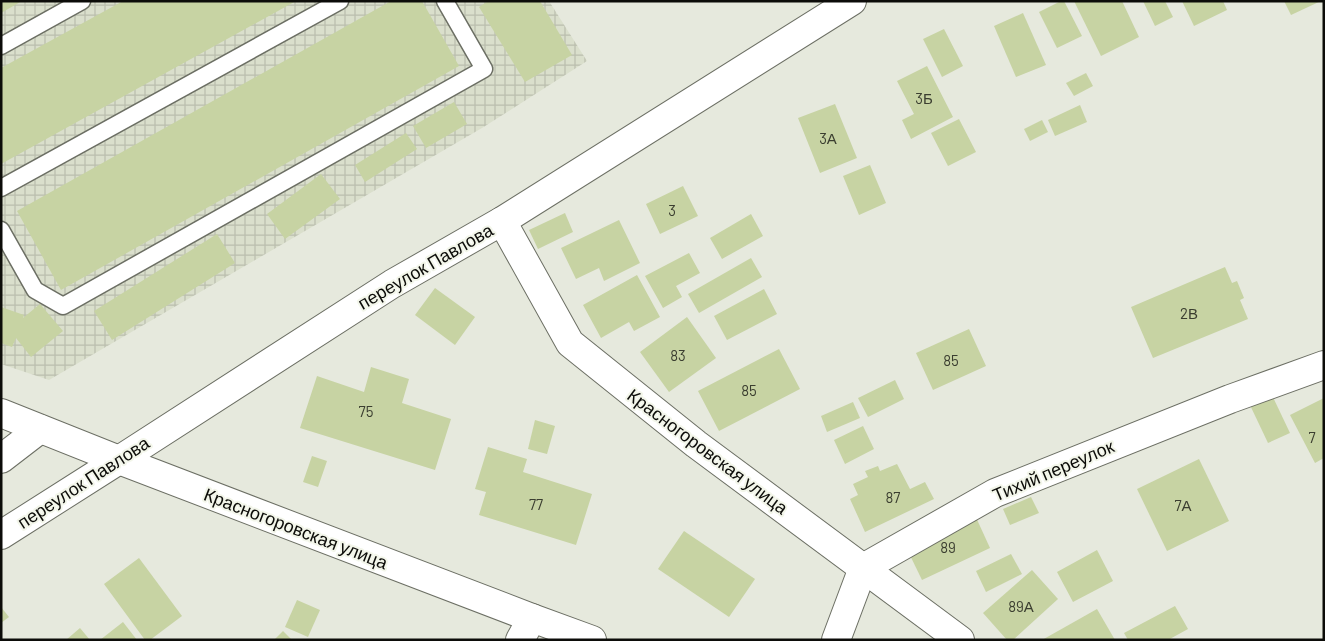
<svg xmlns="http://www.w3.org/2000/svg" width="1325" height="641" viewBox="0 0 1325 641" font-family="Barlow,sans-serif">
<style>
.industrial{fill:url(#industrial-grid)}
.building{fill:#c7d3a3}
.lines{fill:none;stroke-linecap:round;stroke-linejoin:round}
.lane-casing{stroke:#6c6f64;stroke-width:19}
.street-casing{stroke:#6c6f64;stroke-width:30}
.secondary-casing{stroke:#6c6f64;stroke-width:30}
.lane{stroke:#fff;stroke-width:16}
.street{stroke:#fff;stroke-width:28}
.secondary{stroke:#fff;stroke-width:28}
.labels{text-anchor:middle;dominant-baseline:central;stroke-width:4;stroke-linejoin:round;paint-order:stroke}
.number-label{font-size:15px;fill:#3b3e30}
.street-label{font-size:18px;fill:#0c0c09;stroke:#f3f6ea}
</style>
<defs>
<pattern id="industrial-grid" width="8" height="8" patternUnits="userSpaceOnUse" patternTransform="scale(1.25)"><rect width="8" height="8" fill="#dadfcc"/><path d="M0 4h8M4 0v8" fill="none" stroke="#babeae"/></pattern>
</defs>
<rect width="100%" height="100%" fill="#e6e9dd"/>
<path class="industrial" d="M1,1H549L587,61L482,128L49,380L1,364Z"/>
<g class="building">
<path d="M1,1H22L1,13Z"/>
<path d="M123,1H296L1,164V68Z"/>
<path d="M391,1H422L459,66L61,290L17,211Z"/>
<path d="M488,1H540L572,55L525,82L479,7Z"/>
<path d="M1061,1H1064L1082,36L1057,48L1039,12Z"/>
<path d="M1074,1H1122L1139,37L1101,56Z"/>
<path d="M1143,1H1165L1173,17L1155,26Z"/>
<path d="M1182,1H1223L1227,10L1194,26Z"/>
<path d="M1284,1H1321L1291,15Z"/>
<path d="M1023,13L1046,65L1016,77L994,26Z"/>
<path d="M944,29L963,66L942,77L923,39Z"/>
<path d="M927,66L953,117L911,139L902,120L914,114L897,81Z"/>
<path d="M1086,73L1093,86L1074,96L1066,83Z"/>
<path d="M454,102L467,124L426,148L413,126Z"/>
<path d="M835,104L857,158L820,173L798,118Z"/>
<path d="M1080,105L1087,122L1055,136L1048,120Z"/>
<path d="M959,119L976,152L948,166L931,133Z"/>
<path d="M1042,120L1048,132L1030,141L1024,129Z"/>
<path d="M406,133L417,149L365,182L355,165Z"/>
<path d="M870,165L886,203L859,215L843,176Z"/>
<path d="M321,174L340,199L285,239L267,214Z"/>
<path d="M683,186L698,216L660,234L646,204Z"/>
<path d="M565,213L573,232L538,249L529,230Z"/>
<path d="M751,214L763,236L722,259L710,238Z"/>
<path d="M619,220L640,263L604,281L599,268L576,279L561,248Z"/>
<path d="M217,234L235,263L112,340L94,311Z"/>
<path d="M689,253L700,273L676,286L682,297L663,308L645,276Z"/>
<path d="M751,258L762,277L699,313L688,294Z"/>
<path d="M1225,267L1232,283L1237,281L1244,298L1240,300L1248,319L1153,358L1131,307Z"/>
<path d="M637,275L660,317L634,331L629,322L601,338L583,305Z"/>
<path d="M435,288L475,317L455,345L415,315Z"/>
<path d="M764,289L777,314L727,340L714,316Z"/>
<path d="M40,304L63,331L31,357L16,338L12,347L1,343V307L24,315L23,318Z"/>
<path d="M687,317L716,358L669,392L640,352Z"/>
<path d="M969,329L986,366L933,390L916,353Z"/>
<path d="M779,349L800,389L719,431L698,391Z"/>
<path d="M371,367L409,379L402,403L451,419L435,470L300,428L317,376L364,392Z"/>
<path d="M895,380L904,399L868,417L858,398Z"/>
<path d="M1271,393L1290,433L1268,443L1249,403Z"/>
<path d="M1324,398V458L1315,463L1290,415Z"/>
<path d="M853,402L860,418L827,432L821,416Z"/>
<path d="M535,420L555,426L547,454L528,449Z"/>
<path d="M863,426L874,449L845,464L834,440Z"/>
<path d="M488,447L527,459L523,472L592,494L576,545L479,515L486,492L475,489Z"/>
<path d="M312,456L327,461L318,487L303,482Z"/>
<path d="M1199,459L1229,521L1167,551L1137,489Z"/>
<path d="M897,464L910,489L925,482L934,499L865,532L850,499L858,495L853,484L868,477L865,471L878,466L880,471Z"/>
<path d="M1031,497L1039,513L1010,525L1003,509Z"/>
<path d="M974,513L990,548L922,580L905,545Z"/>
<path d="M684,531L755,579L729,617L658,569Z"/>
<path d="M1097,550L1113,581L1073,602L1057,572Z"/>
<path d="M1011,554L1022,574L986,592L976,571Z"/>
<path d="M139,558L182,616L150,640H145L104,584Z"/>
<path d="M1032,570L1058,599L1013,640H1007L983,613Z"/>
<path d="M297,600L320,610L308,637L285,627Z"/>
<path d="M1175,606L1188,629L1168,640H1128L1124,633Z"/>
<path d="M1,607L9,617L1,623Z"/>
<path d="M1097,609L1115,640H1042Z"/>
<path d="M123,622L137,640H100Z"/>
<path d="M80,628L90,640H66Z"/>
<path d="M283,631L292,640H274Z"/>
</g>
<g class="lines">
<defs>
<g id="lane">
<path d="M1,46L82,1"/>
<path d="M1,188L340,1"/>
<path d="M1,230L35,290L63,306L484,69L445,1"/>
</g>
<g id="street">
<path d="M502,221L570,343L696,444L960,640"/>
<path d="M119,460L392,284L502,221L852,1"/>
<path d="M520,640L532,618"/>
<path d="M836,640L863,568L995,493L1230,399L1324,365"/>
</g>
<g id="secondary">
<path d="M1,413L119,460L532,618L592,640"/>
<path d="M1,459L40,429"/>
<path d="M1,535L119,460"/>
</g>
</defs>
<use href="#lane" class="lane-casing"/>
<use href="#street" class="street-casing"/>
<use href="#secondary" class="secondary-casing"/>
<use href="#lane" class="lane"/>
<use href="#street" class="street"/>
<use href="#secondary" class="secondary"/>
</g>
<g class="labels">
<g class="number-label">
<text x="924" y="98">3Б</text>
<text x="828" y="138">3А</text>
<text x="672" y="210">3</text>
<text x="1189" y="313">2В</text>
<text x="678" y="355">83</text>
<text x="951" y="360">85</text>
<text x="749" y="390">85</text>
<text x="366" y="411">75</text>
<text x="1312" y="437">7</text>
<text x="893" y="497">87</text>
<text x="536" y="504">77</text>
<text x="1183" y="505">7А</text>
<text x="948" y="547">89</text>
<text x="1021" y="606">89А</text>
</g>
<g class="street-label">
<text transform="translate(425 266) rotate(-30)">переулок Павлова</text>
<text transform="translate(708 451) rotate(37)">Красногоровская улица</text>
<text transform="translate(1053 470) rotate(-23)">Тихий переулок</text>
<text transform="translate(83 482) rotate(-33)">переулок Павлова</text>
<text transform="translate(296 528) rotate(21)">Красногоровская улица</text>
</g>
</g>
<rect width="1325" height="641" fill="none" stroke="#0c0c09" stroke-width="5"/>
</svg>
